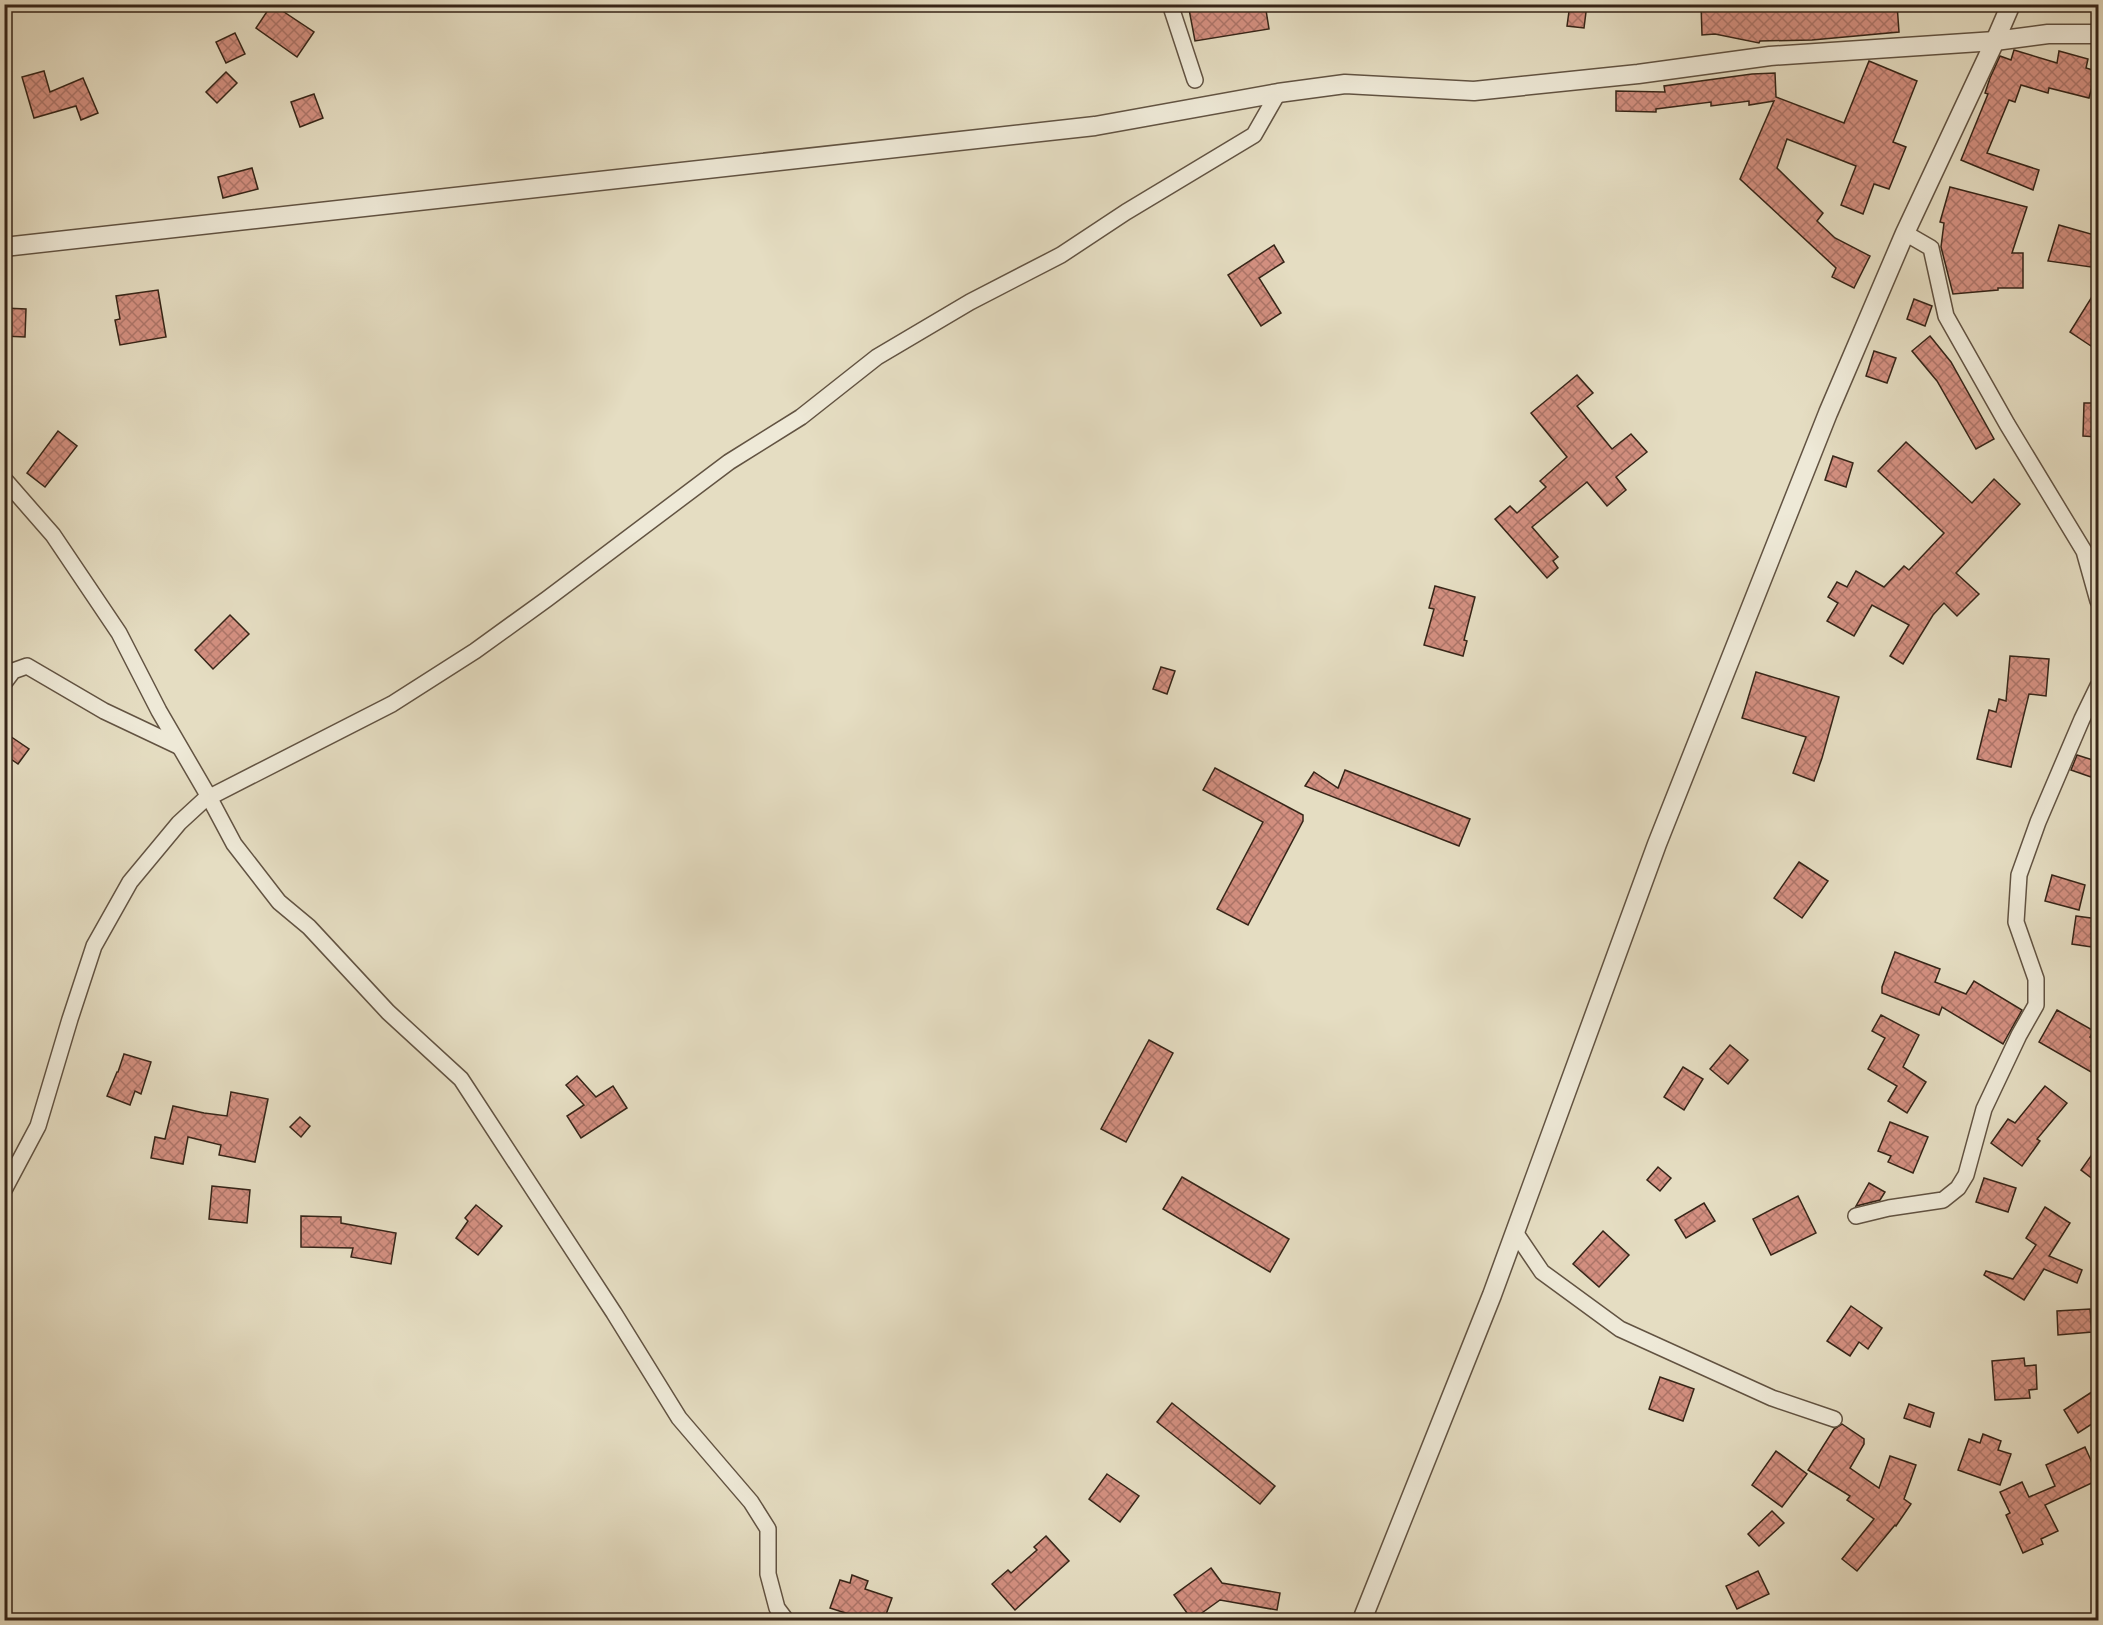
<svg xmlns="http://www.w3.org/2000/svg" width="2103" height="1625" viewBox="0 0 2103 1625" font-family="'Old Standard TT',serif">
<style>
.building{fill:url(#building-cross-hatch);stroke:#362518;stroke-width:1.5}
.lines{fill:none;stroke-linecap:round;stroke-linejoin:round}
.minor-casing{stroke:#625342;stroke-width:18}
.tertiary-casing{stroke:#625342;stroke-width:21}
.minor{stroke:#eee9d7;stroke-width:15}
.tertiary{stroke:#eee9d7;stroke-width:18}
</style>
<defs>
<pattern id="building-cross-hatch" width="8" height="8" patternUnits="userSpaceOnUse" patternTransform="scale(1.5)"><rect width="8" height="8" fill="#d49081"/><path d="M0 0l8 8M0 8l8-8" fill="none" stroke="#ad7569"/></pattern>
</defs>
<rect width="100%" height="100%" fill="#e5ddc2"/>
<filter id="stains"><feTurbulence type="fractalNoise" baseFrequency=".00333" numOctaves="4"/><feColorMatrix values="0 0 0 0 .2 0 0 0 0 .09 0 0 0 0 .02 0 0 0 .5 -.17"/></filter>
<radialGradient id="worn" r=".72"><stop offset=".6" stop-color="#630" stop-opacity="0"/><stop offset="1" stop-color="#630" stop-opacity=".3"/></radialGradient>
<g class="building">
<path d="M272,4L314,32L297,57L256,28Z"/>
<path d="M1188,4H1265L1269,29L1195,41Z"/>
<path d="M1570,4H1587L1584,28L1567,26Z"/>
<path d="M1701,4H1897L1899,32L1812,40L1760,41L1759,43L1715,34L1702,35Z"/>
<path d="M235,33L245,54L226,63L216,42Z"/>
<path d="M2014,50L2057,63L2059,51L2088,59L2086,68L2096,71L2089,98L2049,88L2048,93L2021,85L2015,102L2009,100L1987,153L2039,170L2033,190L1961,160L1988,94L1985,93L1990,78L2000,56L2011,60Z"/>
<path d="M1869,61L1917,81L1893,142L1906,147L1889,189L1874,184L1863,214L1841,205L1856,166L1787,139L1777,168L1823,213L1817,221L1835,238L1870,256L1854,288L1832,277L1836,268L1740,179L1774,101L1749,105V101L1711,106V102L1656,109V112L1616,111V91L1665,92L1664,86L1752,74L1775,73L1776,97L1844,123Z"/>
<path d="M44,71L50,92L83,78L98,113L81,120L76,106L34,118L22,77Z"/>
<path d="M226,72L237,83L217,103L206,92Z"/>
<path d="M314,94L323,118L300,127L291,102Z"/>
<path d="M252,168L258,189L223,198L218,177Z"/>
<path d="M1950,187L2027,207L2012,253H2023V288H1998V290L1953,294L1941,247L1944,223L1940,222Z"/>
<path d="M2059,225L2098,236V268L2048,261Z"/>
<path d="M1274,245L1284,262L1259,278L1281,313L1261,326L1228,275Z"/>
<path d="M2098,287V334L2091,346L2070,332Z"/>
<path d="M158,290L166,337L120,345L115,320L120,319L116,296Z"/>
<path d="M1914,299L1932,306L1925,326L1907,319Z"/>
<path d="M4,308L26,309L25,337L4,336Z"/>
<path d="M1930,336L1951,362L1994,439L1976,449L1937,381L1912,351Z"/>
<path d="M1874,351L1896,358L1887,383L1866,376Z"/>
<path d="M1577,375L1593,393L1577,406L1612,449L1631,434L1647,452L1616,477L1626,490L1607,506L1587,482L1532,527L1558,557L1553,561L1558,568L1547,578L1495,519L1510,506L1517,513L1546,487L1540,481L1567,457L1531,413Z"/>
<path d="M2084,403H2098V437L2083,436Z"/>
<path d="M58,431L77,446L45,487L27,473Z"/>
<path d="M1906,442L1972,503L1994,479L2020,504L1956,573L1979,594L1957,616L1944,603L1933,615L1903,664L1890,656L1909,625L1872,605L1854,636L1827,621L1838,603L1828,597L1837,582L1847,587L1856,571L1884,587L1904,566L1909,570L1944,533L1878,471Z"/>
<path d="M1833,456L1853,463L1846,487L1825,480Z"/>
<path d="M1435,586L1475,597L1464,640L1467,641L1463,656L1424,645L1434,609L1429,608Z"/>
<path d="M230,615L249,634L213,669L195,650Z"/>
<path d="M2010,656L2049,659L2046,696L2029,694L2011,767L1977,759L1989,710L1996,712L1999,699L2006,701Z"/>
<path d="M1161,667L1175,671L1167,694L1153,689Z"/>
<path d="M1756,672L1839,697L1822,758L1814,781L1793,773L1806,737L1742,718Z"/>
<path d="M4,732L29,749L18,764L4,754Z"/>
<path d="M2077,755L2096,761L2091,777L2071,770Z"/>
<path d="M1215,768L1303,815V821L1248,925L1217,909L1263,822L1203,790Z"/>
<path d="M1345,770L1470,819L1459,846L1305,786L1314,772L1338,788Z"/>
<path d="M1799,862L1828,881L1802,918L1774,898Z"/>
<path d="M2052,875L2085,885L2079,910L2045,901Z"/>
<path d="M2076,916L2098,919V948L2072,944Z"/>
<path d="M1895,952L1940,969L1935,982L1966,994L1974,981L2022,1010L2003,1044L1942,1007L1939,1015L1882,993V987Z"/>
<path d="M2057,1010L2094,1031L2090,1037L2098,1042V1076L2039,1042Z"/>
<path d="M1881,1015L1919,1035L1903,1067L1926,1082L1907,1113L1888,1101L1897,1086L1868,1069L1885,1038L1872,1031Z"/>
<path d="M1149,1040L1173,1053L1126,1142L1101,1129Z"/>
<path d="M1730,1045L1748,1060L1728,1084L1710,1069Z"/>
<path d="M124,1054L151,1062L141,1094L135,1091L130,1105L107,1096L117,1072H118Z"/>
<path d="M1683,1067L1703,1079L1684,1110L1664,1097Z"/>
<path d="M577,1076L596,1097L613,1086L627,1108L581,1138L567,1116L584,1105L566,1085Z"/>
<path d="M2045,1086L2067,1103L2037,1139L2040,1141L2022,1166L1991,1143L2008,1119L2015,1123Z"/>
<path d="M231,1092L268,1099L255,1162L219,1155L221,1145L188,1137L183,1164L151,1158L155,1137L165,1139L173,1106L204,1113L227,1116Z"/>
<path d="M300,1117L310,1126L301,1137L290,1127Z"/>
<path d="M1890,1122L1928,1137L1913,1173L1888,1162L1891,1156L1878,1151Z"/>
<path d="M2098,1146V1183L2081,1170Z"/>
<path d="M1658,1167L1671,1178L1660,1191L1647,1180Z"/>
<path d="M1182,1177L1289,1239L1270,1272L1163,1209Z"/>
<path d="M1984,1178L2016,1188L2008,1212L1976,1202Z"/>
<path d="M1869,1183L1885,1192L1880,1200L1856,1206Z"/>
<path d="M212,1186L250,1190L247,1223L209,1219Z"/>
<path d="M1798,1196L1816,1233L1771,1255L1753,1219Z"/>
<path d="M1704,1203L1715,1221L1686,1238L1675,1220Z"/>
<path d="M476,1205L502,1226L478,1255L456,1238L468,1221L465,1218Z"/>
<path d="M2045,1207L2070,1223L2049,1256L2082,1270L2077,1283L2044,1269L2024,1300L1984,1275L1986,1271L2013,1279L2036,1245L2026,1238Z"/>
<path d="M301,1216L341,1217V1223L396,1233L391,1264L351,1257L353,1248L301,1247Z"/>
<path d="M1603,1231L1629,1255L1599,1287L1573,1264Z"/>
<path d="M1851,1306L1882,1328L1868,1349L1859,1342L1850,1356L1827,1341Z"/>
<path d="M2090,1309L2092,1332L2058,1335L2057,1311Z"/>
<path d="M2024,1358L2025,1366L2036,1365L2037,1389L2029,1390L2030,1398L1995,1400L1992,1361Z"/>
<path d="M1660,1377L1694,1389L1683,1421L1649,1409Z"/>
<path d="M2098,1388V1420L2078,1433L2064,1410Z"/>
<path d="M1172,1403L1275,1486L1260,1504L1157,1422Z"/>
<path d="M1909,1404L1934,1413L1930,1427L1904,1418Z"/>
<path d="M1842,1424L1864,1439V1444L1850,1468L1879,1488L1890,1456L1916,1465L1904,1499L1911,1504L1896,1526L1895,1525L1857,1571L1842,1559L1874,1519L1847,1500L1850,1496L1808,1470L1834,1429Z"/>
<path d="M1983,1434L2001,1441L1998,1450L2011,1454L2000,1485L1958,1470L1969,1439L1980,1443Z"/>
<path d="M2085,1447L2098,1476V1480L2045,1505L2058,1531L2041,1539L2043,1544L2023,1553L2006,1515L2010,1513L2000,1492L2022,1482L2029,1497L2055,1486L2046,1465Z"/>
<path d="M1776,1451L1807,1474L1782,1507L1752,1485Z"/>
<path d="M1107,1474L1139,1496L1120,1522L1089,1499Z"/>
<path d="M1772,1511L1784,1523L1759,1546L1748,1534Z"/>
<path d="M1046,1536L1069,1561L1015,1610L992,1584L1008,1570L1011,1573L1037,1550L1034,1547Z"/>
<path d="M1211,1568L1222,1583L1280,1593L1277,1610L1220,1600L1192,1620L1174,1595Z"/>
<path d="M1758,1571L1769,1594L1737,1609L1726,1586Z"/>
<path d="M852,1575L868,1581L865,1589L892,1598L884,1620H867L830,1608L840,1580L850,1583Z"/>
</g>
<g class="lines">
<defs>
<g id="minor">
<path d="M1170,4L1195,80"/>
<path d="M1905,233L1931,248L1946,316L2007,424L2084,551L2098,601"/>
<path d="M4,479L53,535L119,633L159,711L209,797L234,844L279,902L309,927L388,1012L461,1079L614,1313L679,1418L751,1502L768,1529V1574L777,1608L786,1620"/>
<path d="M4,683L13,671L27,666L104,711L178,746"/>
<path d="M4,1190L38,1126L70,1019L94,946L130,882L179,823L204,800L392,704L475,651L547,599L729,462L801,417L877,357L970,302L1061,255L1126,212L1254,135L1278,93"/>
<path d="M1856,1216L1889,1208L1943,1200L1958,1188L1966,1175L1984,1109L2019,1035L2036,1005V979L2016,922L2019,875L2038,822L2082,719L2098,686"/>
<path d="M1515,1232L1542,1272L1620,1329L1772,1398L1834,1419"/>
</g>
<g id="tertiary">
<path d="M4,247L1095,126L1278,93L1345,84L1474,91L1638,74L1770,56L1995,41L2048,34H2098"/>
<path d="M1362,1620L1492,1295L1657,844L1828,413L1905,233L1995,41L2011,4"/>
</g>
</defs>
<use href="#minor" class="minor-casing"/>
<use href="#tertiary" class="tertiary-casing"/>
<use href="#minor" class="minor"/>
<use href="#tertiary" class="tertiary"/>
</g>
<rect width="2103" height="1625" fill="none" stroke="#e5ddc2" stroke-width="24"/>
<rect x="6" y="6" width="2091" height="1613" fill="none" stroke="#362518" stroke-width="3"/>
<rect x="12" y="12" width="2079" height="1601" fill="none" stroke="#362518" stroke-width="1.5"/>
<rect width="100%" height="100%" filter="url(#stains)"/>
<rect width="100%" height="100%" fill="url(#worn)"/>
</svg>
